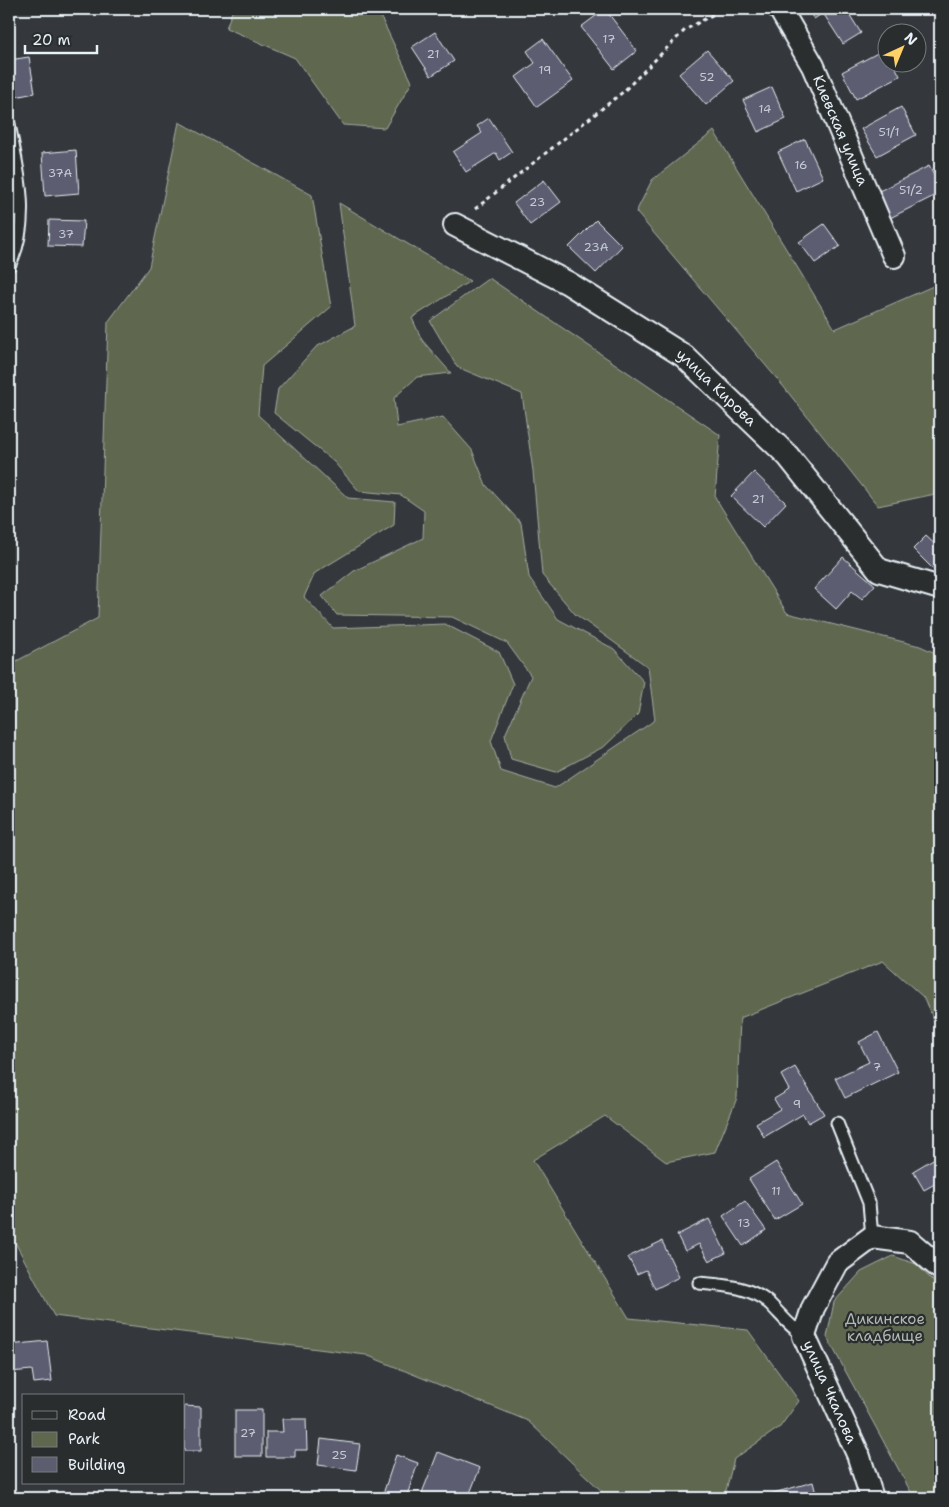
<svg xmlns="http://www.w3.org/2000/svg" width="949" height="1507" viewBox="0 0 949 1507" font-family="'Shantell Sans',sans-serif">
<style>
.green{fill:#5f684f;stroke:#a4aca4}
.building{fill:#5c5d6f;stroke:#e8f1f8}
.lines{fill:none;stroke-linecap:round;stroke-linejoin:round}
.service-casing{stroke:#e8f1f8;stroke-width:15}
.minor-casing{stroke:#e8f1f8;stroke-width:26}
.path{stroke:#e8f1f8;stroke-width:3;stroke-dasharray:4 4;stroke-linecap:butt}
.service{stroke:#2a2d2e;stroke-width:11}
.minor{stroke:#2a2d2e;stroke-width:22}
.labels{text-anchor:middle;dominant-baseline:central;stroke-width:4.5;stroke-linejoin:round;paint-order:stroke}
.number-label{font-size:12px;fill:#c5ccd6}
.street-label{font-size:15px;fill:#e8f1f8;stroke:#2a2d2e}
.park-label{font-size:15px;fill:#b1bab4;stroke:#2a2d2e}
</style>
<rect width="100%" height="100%" fill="#34373b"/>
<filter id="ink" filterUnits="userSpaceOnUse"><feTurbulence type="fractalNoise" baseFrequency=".02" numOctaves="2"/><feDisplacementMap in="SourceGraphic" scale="10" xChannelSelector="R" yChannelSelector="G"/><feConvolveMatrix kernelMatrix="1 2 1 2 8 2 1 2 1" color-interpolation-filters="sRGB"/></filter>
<g filter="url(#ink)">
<g class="green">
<path d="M233,9H377L412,82L385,128L343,125L295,58L226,28Z"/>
<path d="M179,122L312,195L331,307L262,366L258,415L348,498L395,502L394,525L315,573L304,597L333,628L445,624L499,652L513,684L491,741L501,771L555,788L655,720L648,667L575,614L542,575L533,471L522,394L457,367L430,321L489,278L720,435L715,497L787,613L920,646L940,655V1033L923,997L883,961L740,1018L737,1098L715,1152L666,1162L605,1116L533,1160L629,1318L748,1330L799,1401L780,1427L734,1459L724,1498H609L528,1421L366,1355L54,1316L9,1231V665L98,618L108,322L149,267Z"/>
<path d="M714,131L835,329L940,283V493L878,506L783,386L636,212L652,180Z"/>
<path d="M339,203L470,281L412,318L422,340L451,373L417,377L394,398L397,427L443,417L472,450L486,485L521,523L529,577L558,619L614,649L644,682L638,714L605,746L556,772L511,759L505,735L531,676L507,643L452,617L337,615L322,596L354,571L423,538L424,511L401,495L359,491L334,462L274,413L278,389L316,347L355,326Z"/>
<path d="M893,1256L916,1264L940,1288V1498H914L827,1337L834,1302L861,1272Z"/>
</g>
<g class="building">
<path d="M605,9L637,51L614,69L581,27Z"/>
<path d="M807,9H846L861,33L843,44L823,13L814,19Z"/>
<path d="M435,32L454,61L431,76L412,47Z"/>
<path d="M543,39L573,81L537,107L516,77L535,63L527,51Z"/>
<path d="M885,49L886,62H893L900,76L856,99L842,72Z"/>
<path d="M707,50L734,81L706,105L679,74Z"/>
<path d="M29,57L35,93L10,98L9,60Z"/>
<path d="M772,87L786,119L758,132L743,100Z"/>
<path d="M901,107L916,135L877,156L861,129Z"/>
<path d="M489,118L512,152L500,160L496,153L466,172L453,152L482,133L477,126Z"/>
<path d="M805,139L823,178L796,191L778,152Z"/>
<path d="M76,150L79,193L45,196L42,153Z"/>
<path d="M929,166L940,187V193L890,218L877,192Z"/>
<path d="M544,180L561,202L530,225L514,203Z"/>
<path d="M49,220L84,221L82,247L48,246Z"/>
<path d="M596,220L622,246L596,273L569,247Z"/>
<path d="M824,224L840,246L815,263L799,242Z"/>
<path d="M754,472L786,503L763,527L731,496Z"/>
<path d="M926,536L940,549V576L913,549Z"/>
<path d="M843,557L875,585L862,599L852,591L836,609L814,589Z"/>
<path d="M878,1032L898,1072L845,1098L835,1078L869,1062L859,1042Z"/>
<path d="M795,1067L824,1114L808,1123L803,1114L764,1137L756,1123L780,1109L774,1099L789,1090L781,1075Z"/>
<path d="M940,1155V1181L924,1190L913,1171Z"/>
<path d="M776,1162L802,1204L775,1220L749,1179Z"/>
<path d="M745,1201L766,1230L743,1246L723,1216Z"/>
<path d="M709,1219L726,1253L709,1261L699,1244L685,1251L677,1235Z"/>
<path d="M662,1241L679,1277L655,1289L646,1270L637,1274L628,1257Z"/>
<path d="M47,1341L52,1381L34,1383L32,1370L10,1372L9,1345Z"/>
<path d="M184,1406L201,1407V1451H184Z"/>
<rect x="235" y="1410" width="27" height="46"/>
<path d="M282,1419H306L307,1450H295V1457H266V1432H283Z"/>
<path d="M321,1439L360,1444L356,1470L318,1465Z"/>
<path d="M438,1452L480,1468L468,1498H420Z"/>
<path d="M396,1455L418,1463L406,1498L382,1497Z"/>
<path d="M813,1482L817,1498H759V1497Z"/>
</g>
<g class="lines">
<defs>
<g id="service">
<path d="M9,124C18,170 32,222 9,266"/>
<path d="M837,1123L869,1203L872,1237"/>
<path d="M699,1283C723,1285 751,1286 770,1304C782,1316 790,1327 804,1336"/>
</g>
<g id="minor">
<path id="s1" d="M780,9L813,66L894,256"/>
<path id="s2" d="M455,225L568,283L684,356L788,456L879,570L940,588"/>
<path d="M872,1498L858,1454L804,1336L813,1308L837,1263L872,1237L910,1242L940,1268"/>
</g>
</defs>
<use href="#service" class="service-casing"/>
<use href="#minor" class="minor-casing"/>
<path class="path" d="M475,209L623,92L685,30L723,9"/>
<use href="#service" class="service"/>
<use href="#minor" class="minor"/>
</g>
</g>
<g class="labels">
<g class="number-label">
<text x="609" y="39">17</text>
<text x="433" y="54">21</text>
<text x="545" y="70">19</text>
<text x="707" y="77">52</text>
<text x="765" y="109">14</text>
<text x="889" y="132">51/1</text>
<text x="801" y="165">16</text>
<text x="60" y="173">37А</text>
<text x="911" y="190">51/2</text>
<text x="537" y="202">23</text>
<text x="66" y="234">37</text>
<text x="596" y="247">23А</text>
<text x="758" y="499">21</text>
<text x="877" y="1067">7</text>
<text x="797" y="1104">9</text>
<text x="776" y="1191">11</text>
<text x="744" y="1223">13</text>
<text x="248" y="1433">27</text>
<text x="339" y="1455">25</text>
</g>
<g class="street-label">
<text stroke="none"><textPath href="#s1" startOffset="136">Киевская улица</textPath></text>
<text stroke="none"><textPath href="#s2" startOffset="309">улица Кирова</textPath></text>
<text transform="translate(830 1392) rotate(66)">улица Чкалова</text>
</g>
<g class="park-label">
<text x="885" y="1319">Дикинское<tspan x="885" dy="17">кладбище</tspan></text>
</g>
</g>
<rect width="949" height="1507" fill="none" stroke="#2a2d2e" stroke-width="30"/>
<rect x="15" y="15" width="919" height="1477" fill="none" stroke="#e8f1f8" stroke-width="2" filter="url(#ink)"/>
<rect x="22" y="1394" width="162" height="90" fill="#2a2d2e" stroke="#767b7f"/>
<rect x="32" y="1411" width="25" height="8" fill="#2a2d2e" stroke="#767b7f"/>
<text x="68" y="1420" font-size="15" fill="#e8f1f8">Road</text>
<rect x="32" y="1432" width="25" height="15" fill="#5f684f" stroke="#767b7f"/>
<text x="68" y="1444" font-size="15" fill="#e8f1f8">Park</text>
<rect x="32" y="1457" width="25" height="15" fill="#5c5d6f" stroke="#767b7f"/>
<text x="68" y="1470" font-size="15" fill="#e8f1f8">Building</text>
<g transform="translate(902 48) rotate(44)"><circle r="24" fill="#2a2d2e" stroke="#767b7f"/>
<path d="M0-4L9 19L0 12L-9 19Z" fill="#ffd166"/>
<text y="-8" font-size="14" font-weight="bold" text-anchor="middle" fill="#e8f1f8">N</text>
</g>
<path d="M25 45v8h72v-8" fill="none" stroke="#e8f1f8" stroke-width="2.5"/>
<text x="32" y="45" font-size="15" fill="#e8f1f8" stroke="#2a2d2e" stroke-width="4" paint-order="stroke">20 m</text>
</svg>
